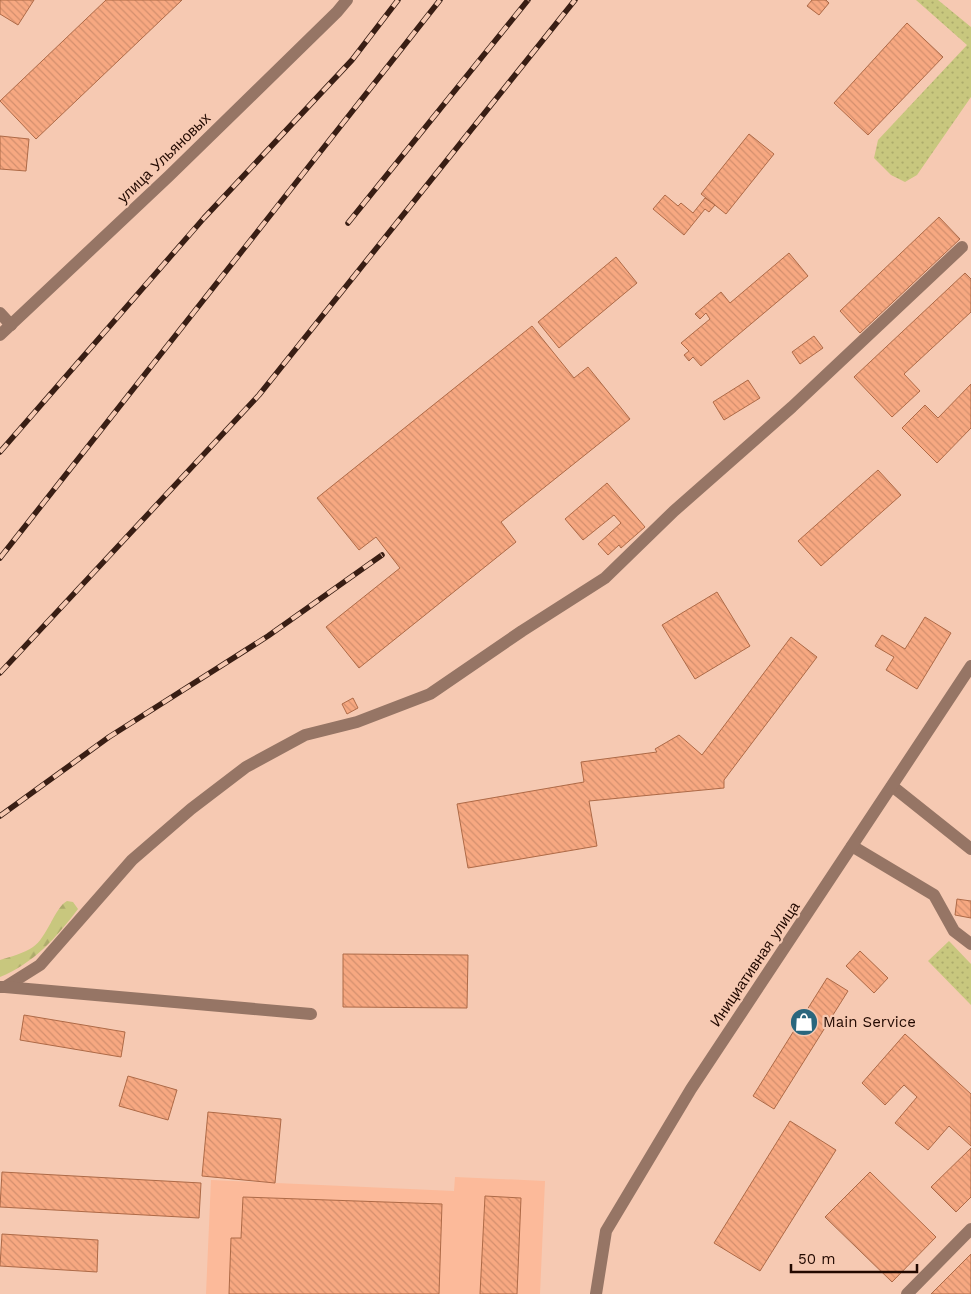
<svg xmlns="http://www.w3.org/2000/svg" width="971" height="1294" viewBox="0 0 971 1294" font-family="'Work Sans',sans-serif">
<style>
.built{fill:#fcba9a}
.grass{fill:url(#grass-dots)}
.forest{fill:url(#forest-firs)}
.building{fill:url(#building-back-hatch);stroke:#ae6a47}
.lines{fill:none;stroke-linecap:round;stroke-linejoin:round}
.minor{stroke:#967565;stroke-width:12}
.rail-casing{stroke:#391e14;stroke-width:5.5}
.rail{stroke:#f6c9b2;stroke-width:4;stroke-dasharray:11;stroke-linecap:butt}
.labels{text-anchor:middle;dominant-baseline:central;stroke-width:4.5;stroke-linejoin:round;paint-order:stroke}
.street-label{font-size:15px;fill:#220900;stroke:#f6c9b2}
.poi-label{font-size:15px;fill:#220900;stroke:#f6c9b2;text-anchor:start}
</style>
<defs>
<pattern id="grass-dots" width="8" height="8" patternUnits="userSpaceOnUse" patternTransform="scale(1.25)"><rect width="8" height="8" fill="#c8c77e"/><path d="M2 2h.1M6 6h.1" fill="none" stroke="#acaa6b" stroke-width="1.8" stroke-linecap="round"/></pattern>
<pattern id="forest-firs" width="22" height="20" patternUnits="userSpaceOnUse" patternTransform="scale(1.25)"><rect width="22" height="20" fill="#c8c77e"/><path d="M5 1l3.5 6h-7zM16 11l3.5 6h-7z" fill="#acaa6b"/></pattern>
<pattern id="building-back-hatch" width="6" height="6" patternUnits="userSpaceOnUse" patternTransform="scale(1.25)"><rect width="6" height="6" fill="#f7a881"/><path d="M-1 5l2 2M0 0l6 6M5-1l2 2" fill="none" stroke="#d38f6e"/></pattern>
</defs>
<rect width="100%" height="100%" fill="#f6c9b2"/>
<path class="built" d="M455,1177L545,1181L540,1294H206L211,1180L454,1191Z"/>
<g class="grass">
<path d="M916,0H938L971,27V97L917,175L905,182L891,175L874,158L878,140L967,45Z"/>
<path d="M949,941L971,964V1005L928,961Z"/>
</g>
<path class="forest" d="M67,901L73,902L78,909C57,937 33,964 0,977V960C10,957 24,953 33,947C47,938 55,907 67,901Z"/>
<g class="building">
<path d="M0,0H34L18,25L0,14Z"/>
<path d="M106,0H182L36,139L0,101Z"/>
<path d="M812,0H826L829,3L819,15L807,6Z"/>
<path d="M907,23L943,57L868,135L834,103Z"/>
<path d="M749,134L774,154L726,214L701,194Z"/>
<path d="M0,136L29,139L26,171L0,169Z"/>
<path d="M665,195L678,206L681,203L693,213L705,198L715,205L709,212L705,209L684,235L653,209Z"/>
<path d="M939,217L960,239L860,333L840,311Z"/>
<path d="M789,253L808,276L701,366L693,357L689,361L684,355L689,351L681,343L710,319L706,313L700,319L695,314L721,292L730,303Z"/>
<path d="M616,257L637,283L559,348L538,322Z"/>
<path d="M965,273L971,279V312L904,374L920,391L892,417L854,377Z"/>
<path d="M532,326L574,378L588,367L630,419L501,522L516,542L359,668L326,627L400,568L376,537L359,550L317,498Z"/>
<path d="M814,336L823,348L800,364L792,352Z"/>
<path d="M748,380L760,398L724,420L713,402Z"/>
<path d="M971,384V428L937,463L902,428L925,405L938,418Z"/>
<path d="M878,470L901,495L821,566L798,541Z"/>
<path d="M607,483L645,527L621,548L619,545L608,555L598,544L621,523L614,515L583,540L565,519Z"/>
<path d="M717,592L750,646L695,679L662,625Z"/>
<path d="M925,617L951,633L917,689L886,670L894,657L875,646L882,635L905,649Z"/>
<path d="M791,637L817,657L724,780V788L589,801L597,846L468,868L457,804L584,782L581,762L657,752L655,749L679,735L702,755Z"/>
<path d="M353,698L358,708L347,714L342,704Z"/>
<path d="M957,899L971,901V918L955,915Z"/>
<path d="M860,951L888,978L874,993L846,966Z"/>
<path d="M343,954L468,955L467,1008L343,1007Z"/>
<path d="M827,978L848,991L774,1109L753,1096Z"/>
<path d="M24,1015L125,1032L121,1057L20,1040Z"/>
<path d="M905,1034L971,1094V1146L949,1126L928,1150L895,1123L917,1097L904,1085L885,1105L862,1083Z"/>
<path d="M128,1076L177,1090L168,1120L119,1106Z"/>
<path d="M208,1112L281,1119L275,1183L202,1176Z"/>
<path d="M790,1121L836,1150L760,1271L714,1243Z"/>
<path d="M971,1148V1197L956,1212L931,1187Z"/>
<path d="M2,1172L201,1183L199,1218L0,1207Z"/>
<path d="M870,1172L936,1237L892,1282L825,1217Z"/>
<path d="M485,1196L521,1198L517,1294H480Z"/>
<path d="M243,1197L442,1204L439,1294H229L231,1238H241Z"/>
<path d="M2,1234L98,1240L97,1272L0,1266Z"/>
<path d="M971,1254V1294H931Z"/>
</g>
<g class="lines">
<g class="minor">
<path d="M0,313L11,325"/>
<path d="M0,335L169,176L337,12L347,0"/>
<path d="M892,786L971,849"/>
<path d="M852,846L934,895L954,931L971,944"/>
<path d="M0,987H5L40,965L132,860L191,809L246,767L305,735L357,722L430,694L522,631L605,578L674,511L792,407L962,247"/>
<path d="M5,987L311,1014"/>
<path d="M596,1294L606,1231L691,1089L971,666"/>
<path d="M907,1294L971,1229"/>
</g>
<defs>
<g id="rail">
<path d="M348,223L528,0"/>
<path d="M0,452L204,218L352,60L398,0"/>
<path d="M0,558L440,0"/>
<path d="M0,673L259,395L575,0"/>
<path d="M0,816L109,737L268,636L382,555"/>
</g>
</defs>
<use href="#rail" class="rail-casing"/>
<use href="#rail" class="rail"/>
</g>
<defs>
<symbol id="shop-disc" viewBox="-11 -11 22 22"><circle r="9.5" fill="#2a667d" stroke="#f6c9b2"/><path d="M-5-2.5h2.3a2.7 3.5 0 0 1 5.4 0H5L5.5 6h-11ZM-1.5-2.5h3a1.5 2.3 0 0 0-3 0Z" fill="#fff"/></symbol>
</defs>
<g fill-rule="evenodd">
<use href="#shop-disc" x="788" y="1006" width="32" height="32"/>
</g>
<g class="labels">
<g class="street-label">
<text transform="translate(164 158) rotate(-44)">улица Ульяновых</text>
<text transform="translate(755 964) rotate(-56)">Инициативная улица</text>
</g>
<g class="poi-label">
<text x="823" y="1022">Main Service</text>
</g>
</g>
<path d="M791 1264v8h126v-8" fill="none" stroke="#220900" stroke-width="2.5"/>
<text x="798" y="1264" font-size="15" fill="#220900" stroke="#f6c9b2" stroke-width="4" paint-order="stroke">50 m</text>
</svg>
